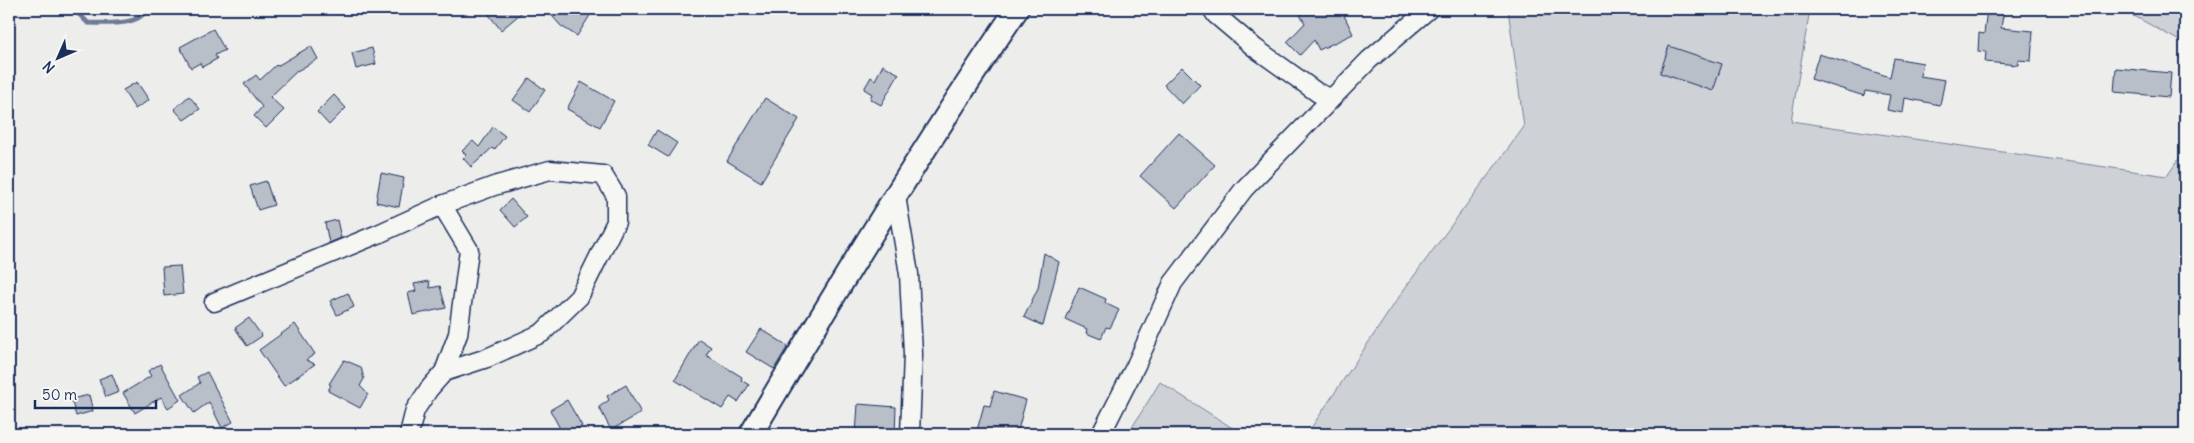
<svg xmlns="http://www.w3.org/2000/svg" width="2194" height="443" viewBox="0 0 2194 443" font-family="Delius,sans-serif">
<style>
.green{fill:#ced2d7;stroke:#74809a}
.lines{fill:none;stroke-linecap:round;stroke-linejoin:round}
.stream{stroke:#6e7a96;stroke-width:5}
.building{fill:#b9bfc8;stroke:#1b2f5e}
.minor-casing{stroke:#1b2f5e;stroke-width:21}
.tertiary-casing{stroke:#1b2f5e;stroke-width:26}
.minor{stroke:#f6f6f2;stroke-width:18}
.tertiary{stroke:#f6f6f2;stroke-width:22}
</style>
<rect width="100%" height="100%" fill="#edeeec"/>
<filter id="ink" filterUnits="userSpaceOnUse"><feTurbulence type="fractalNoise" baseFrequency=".02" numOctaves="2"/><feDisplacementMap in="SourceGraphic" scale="10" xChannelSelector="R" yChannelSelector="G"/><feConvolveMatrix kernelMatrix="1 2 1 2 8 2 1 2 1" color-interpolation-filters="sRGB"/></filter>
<g filter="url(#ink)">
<g class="green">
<path d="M1508,9H1810L1791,121L2167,176L2185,150V434H1307L1405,288L1524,127Z"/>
<path d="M2114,9H2185V44L2136,17Z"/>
<path d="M1160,382L1242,434H1128Z"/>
</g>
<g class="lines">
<path class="stream" d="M74,9L88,23C105,23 138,27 147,9"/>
</g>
<g class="building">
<path d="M497,9H526L501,30L489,15Z"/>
<path d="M546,9H594L577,36L561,26Z"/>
<path d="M1310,9H1341L1353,34L1319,50L1314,40L1300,55L1287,42L1305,23L1300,15Z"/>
<path d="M1987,9H2004L2001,28L2033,31L2031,61L2018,60V65L1985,62L1986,52L1978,51L1979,33L1984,34Z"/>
<path d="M213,29L225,50L215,55L217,59L202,67L200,63L191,68L180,47Z"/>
<path d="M311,46L318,59L297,71L270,97L284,110L266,128L254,116L262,107L244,84L256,75L260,80L276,65L277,66Z"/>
<path d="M1669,46L1722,64L1713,91L1660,73Z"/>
<path d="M372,48L376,64L356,69L352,53Z"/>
<path d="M1819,54L1890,77L1894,58L1923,63L1920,76L1945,80L1940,105L1905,98L1903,113L1887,110L1890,95L1865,91L1864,96L1811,79Z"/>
<path d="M883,65L899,74L881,105L870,99L872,94L864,89L871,77L875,80Z"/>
<path d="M1182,67L1200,85L1182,104L1164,85Z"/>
<path d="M2116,68L2171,73L2169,97L2114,92Z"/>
<path d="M529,78L545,90L530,112L513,100Z"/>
<path d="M137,82L149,100L135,109L123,90Z"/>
<path d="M581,82L614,101L600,127L567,109Z"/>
<path d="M334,95L346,108L329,125L317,112Z"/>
<path d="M189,96L200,109L184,120L174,109Z"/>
<path d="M765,98L799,119L761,182L727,161Z"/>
<path d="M493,127L505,136L494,150L492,148L471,167L463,158L466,155L462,151L473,141L479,147Z"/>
<path d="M657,130L677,143L668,157L648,145Z"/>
<path d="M1179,133L1215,165L1176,208L1140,176Z"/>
<path d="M381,173L404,178L399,207L376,202Z"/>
<path d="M266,181L274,205L258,210L250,186Z"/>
<path d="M511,199L527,217L515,227L500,210Z"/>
<path d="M337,220L341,238L329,243L325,223Z"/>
<path d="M1044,253L1059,262L1043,326L1024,317L1038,288Z"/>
<path d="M180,266L183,294L164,296L162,267Z"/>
<path d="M429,281L430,288L440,286L446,308L413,315L408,293L416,291L414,284Z"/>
<path d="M1079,287L1106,299L1105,303L1119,310L1110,328L1106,327L1101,339L1086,333L1087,329L1065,319Z"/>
<path d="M348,293L354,307L337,315L330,301Z"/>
<path d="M249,318L262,336L247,346L235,328Z"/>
<path d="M295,324L315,354L306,360L315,364L284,386L259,350Z"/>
<path d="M761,329L788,346L774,369L746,352Z"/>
<path d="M699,339L711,347L706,355L742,377L741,380L749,385L738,402L730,397L722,409L675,380Z"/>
<path d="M344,360L361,367L364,379L360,386L368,394L360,408L328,391L331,385L329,384Z"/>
<path d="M160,364L180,400L168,408L161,397L135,413L123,393L151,376L148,371Z"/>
<path d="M207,372L233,422L222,428L209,402L194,413L182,395L200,383L197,377Z"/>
<path d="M112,374L119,392L106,397L99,379Z"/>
<path d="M626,385L641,413L611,430L599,407L609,400L607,396Z"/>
<path d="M994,391L1026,400L1017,434H976L984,405L990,406Z"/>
<path d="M89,395L93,411L76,416L71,399Z"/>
<path d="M567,400L582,426L567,434H563L550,410Z"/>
<path d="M858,404L896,407L895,434H856Z"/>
</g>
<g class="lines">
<defs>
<g id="minor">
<path d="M1212,9L1216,15L1255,48L1318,93L1331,98"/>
<path d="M896,196L909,274L913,354L910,434"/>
<path d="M442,205L469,250L458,334L444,372"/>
<path d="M214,302L378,234L442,205L494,186L550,170L603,175L616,196V222L579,297L542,333L487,358L444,372L429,389L415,410L409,434"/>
<path d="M1101,434L1136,365L1173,283L1244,189L1369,60L1429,9"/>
</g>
<path id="tertiary" d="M751,434C836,291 923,147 1017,9"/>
</defs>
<use href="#minor" class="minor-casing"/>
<use href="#tertiary" class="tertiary-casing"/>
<use href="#minor" class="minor"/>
<use href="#tertiary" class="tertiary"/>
</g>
</g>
<rect width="2194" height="443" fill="none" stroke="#f6f6f2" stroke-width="30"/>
<rect x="15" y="15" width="2164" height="413" fill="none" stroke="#1b2f5e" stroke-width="2" filter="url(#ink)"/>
<g transform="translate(58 58) rotate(225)" stroke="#f6f6f2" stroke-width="4" paint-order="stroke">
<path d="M0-4L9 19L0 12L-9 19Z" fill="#1b2f5e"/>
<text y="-8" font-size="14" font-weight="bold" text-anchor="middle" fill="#1b2f5e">N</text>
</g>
<path d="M35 400v8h121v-8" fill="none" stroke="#1b2f5e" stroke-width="2.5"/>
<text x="42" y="400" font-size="15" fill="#1b2f5e" stroke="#f6f6f2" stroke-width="4" paint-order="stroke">50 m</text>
</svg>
